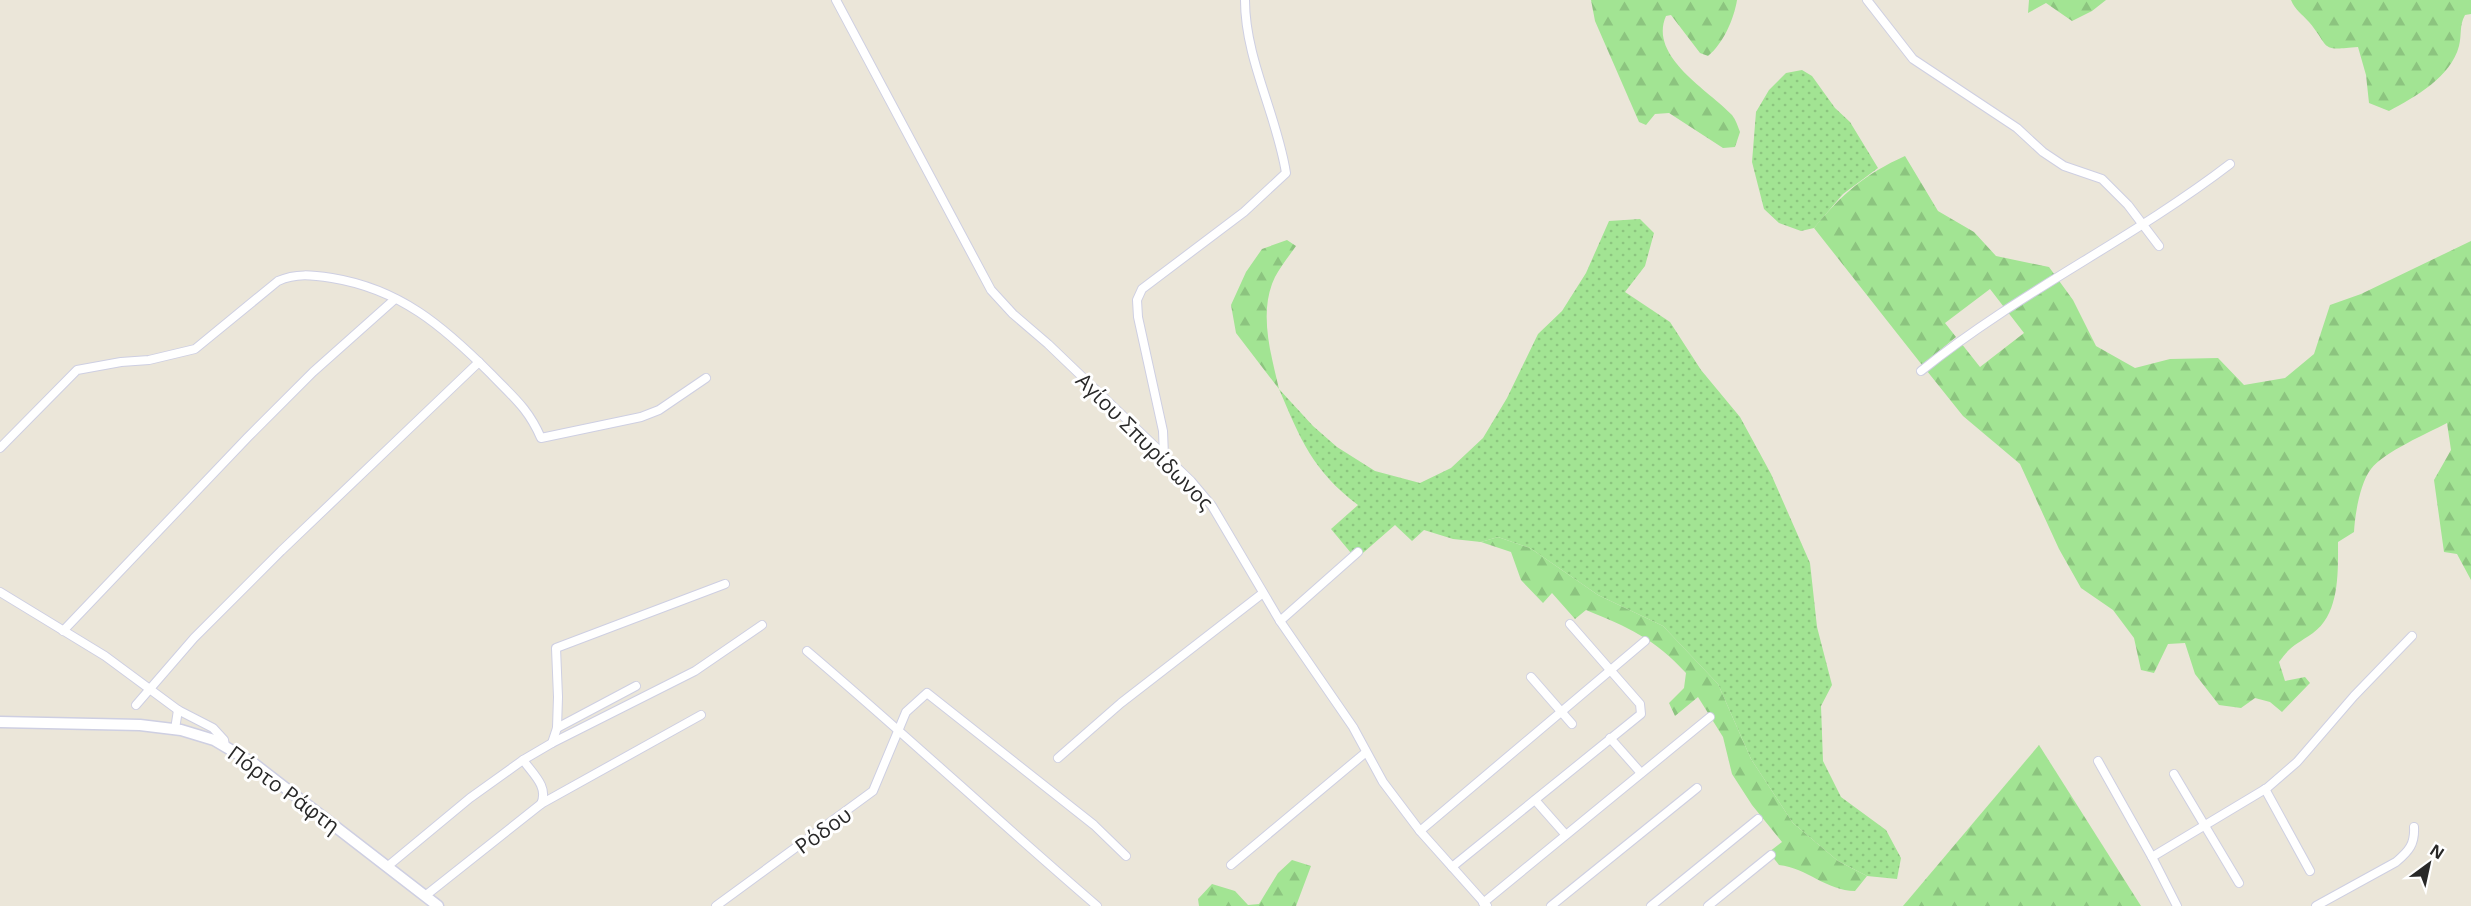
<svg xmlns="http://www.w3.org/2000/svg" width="2471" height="906" viewBox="0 0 2471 906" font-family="'Open Sans',sans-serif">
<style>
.grass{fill:url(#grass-dots)}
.forest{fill:url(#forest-firs)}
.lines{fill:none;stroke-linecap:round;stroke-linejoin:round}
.street-casing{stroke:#cecfe2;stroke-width:10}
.secondary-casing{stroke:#cecfe2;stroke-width:13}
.street{stroke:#fff;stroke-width:8}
.secondary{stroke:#fff;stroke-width:10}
.labels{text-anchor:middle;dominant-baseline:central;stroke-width:6;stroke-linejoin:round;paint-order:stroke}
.street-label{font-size:21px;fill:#282828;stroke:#fff}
</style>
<defs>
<pattern id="grass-dots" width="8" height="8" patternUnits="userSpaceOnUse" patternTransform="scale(1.5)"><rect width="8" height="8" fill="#a2e493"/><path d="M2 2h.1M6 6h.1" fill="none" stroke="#8cc47f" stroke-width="1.8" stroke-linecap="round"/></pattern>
<pattern id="forest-firs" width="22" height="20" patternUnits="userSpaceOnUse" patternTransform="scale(1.5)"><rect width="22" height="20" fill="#a2e493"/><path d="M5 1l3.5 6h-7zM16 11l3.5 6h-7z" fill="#8cc47f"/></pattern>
</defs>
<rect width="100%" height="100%" fill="#ebe6d9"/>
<g class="grass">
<path d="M1802,70L1812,76L1835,108L1850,122L1878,168L1843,194L1814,228L1801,231L1779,223L1764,209L1752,162L1756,112L1769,90L1786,73Z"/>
<path d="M1640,219L1654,233L1645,266L1625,292L1670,322L1701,370L1740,417L1771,474L1810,563L1817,627L1832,685L1821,706L1823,761L1841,797L1886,830L1901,858L1897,879L1867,876L1838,861L1793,823L1751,759L1718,684L1663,626L1598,595L1530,548L1498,537L1481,542L1453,539L1424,530L1412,541L1395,525L1356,559L1331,529L1358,505C1312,470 1301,440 1279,389L1313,426L1337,447L1375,471L1420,483L1451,468L1483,438L1507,398L1538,334L1562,311L1586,273L1609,221Z"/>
</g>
<g class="forest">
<path d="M1591,0H1737C1734,19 1723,44 1708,56L1700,53L1671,15L1666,16C1648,57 1710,91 1732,115C1736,120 1738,127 1740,132L1735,147L1723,148L1669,113L1655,114L1646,125L1639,122L1595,21Z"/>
<path d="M2029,0H2106L2092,11L2072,21L2046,3L2028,13Z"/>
<path d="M2291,0H2471V14L2465,15C2459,26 2462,34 2459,46C2451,77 2415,97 2389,111L2369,103L2366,75L2358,47C2318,51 2331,48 2309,22C2302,14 2295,10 2291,0Z"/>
<path d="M1905,156L1938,211L1974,232L1996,256L2049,267L2073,300L2096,346L2135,368L2170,359L2218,358L2244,385L2285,378L2314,354L2330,305L2361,294L2471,241V580L2457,554L2444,552L2434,480L2451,450L2447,423C2428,433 2384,452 2371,469C2360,483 2355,514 2354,532L2338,542C2338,571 2340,614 2313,633C2296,645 2292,644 2279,662L2285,681L2305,677L2310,683L2282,712L2270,702L2255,698L2241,708L2219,705L2195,674L2185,643L2168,644L2154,673L2141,670L2134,638L2113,610L2081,588L2059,549L2020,464L1963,416L1927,371L1961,343L1980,367L2024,333L1990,289L1945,323L1956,337L1922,365L1814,228C1842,194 1865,174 1905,156Z"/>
<path d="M1287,240L1296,246C1289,256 1281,266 1275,277C1258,312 1271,354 1279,389L1236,333L1231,305L1246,272L1262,249Z"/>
<path d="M1498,537L1530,548L1598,595L1663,626L1718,684L1751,759L1793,823L1838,861L1867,876L1855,891C1827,891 1807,868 1779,865L1769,852L1782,842L1752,805L1732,774L1723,737L1698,697L1675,716L1669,703L1684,688L1686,673C1655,639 1628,627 1586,610L1575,619L1552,593L1543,603L1521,580L1511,552L1481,542Z"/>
<path d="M2039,745L2141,906H1903Z"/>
<path d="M1292,860L1311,866L1296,906H1199L1198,899L1212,884L1235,891L1248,905L1259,904L1278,873Z"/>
</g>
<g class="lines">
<defs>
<g id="street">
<path d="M836,0L991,290L1013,314L1048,344L1191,481L1212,506L1280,621L1353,727L1383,782L1420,831L1487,906"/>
<path d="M1867,0L1913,59L2017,128L2043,152L2064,166L2102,179L2128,205L2159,246"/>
<path d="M1921,371C2017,293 2131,240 2230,164"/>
<path d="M0,448L77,370L121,362L149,360L195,349L278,281C296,273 312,275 332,278C400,289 443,326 491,374C513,397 528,408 541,438L641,417L659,410L706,378"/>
<path d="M1164,456L1163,431L1138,317L1137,300L1142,289L1244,212L1286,173C1277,115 1245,59 1245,0"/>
<path d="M0,592L105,656L178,710L213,728L224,740L225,746"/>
<path d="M1280,621L1358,552"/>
<path d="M63,631L248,437L313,372L395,299"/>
<path d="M807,651C905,734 999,822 1097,906"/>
<path d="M1531,677L1572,724"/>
<path d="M136,705L194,638L281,551L479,362"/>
<path d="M557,728L636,686"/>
<path d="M175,729L178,710"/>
<path d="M1610,738L1641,773"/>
<path d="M552,743L695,671L762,625"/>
<path d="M1058,758L1121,703L1263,593"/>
<path d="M523,760L552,743L557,728L558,697L556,648L725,584"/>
<path d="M2098,761L2152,857"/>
<path d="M2174,774L2239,883"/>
<path d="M2265,789L2310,871"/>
<path d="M1535,800L1565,834"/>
<path d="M1420,831L1645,641"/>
<path d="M1231,865L1365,753"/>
<path d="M388,866L470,798L523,760C533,774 549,787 541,804"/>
<path d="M1452,867L1641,714L1640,704L1570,624"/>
<path d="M425,896L541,804L701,715"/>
<path d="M1483,903L1710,717"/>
<path d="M716,906L873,791L906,712L927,693L1094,825L1126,856"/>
<path d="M1551,906L1697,788"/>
<path d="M1651,906L1758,819"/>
<path d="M1708,906L1771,855"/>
<path d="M2177,906L2152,857L2267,788L2297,762L2354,696L2412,636"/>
<path d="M2316,906L2396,862C2409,851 2415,844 2414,827"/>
</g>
<path id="secondary" d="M0,722L140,725L181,730L214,740L253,763L438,906"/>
</defs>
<use href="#street" class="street-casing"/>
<use href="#secondary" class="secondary-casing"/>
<use href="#street" class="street"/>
<use href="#secondary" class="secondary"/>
</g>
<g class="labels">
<g class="street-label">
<text transform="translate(1145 441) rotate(45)">Αγίου Σπυρίδωνος</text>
<text transform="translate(284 789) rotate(36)">Πόρτο Ράφτη</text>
<text transform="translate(823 830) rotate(-36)">Ρόδου</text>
</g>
</g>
<g transform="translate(2429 864) rotate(33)" stroke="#ffffff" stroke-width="4.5" paint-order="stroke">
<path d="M0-4.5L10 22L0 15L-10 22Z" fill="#282828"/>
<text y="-9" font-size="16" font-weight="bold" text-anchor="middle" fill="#282828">N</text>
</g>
</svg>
